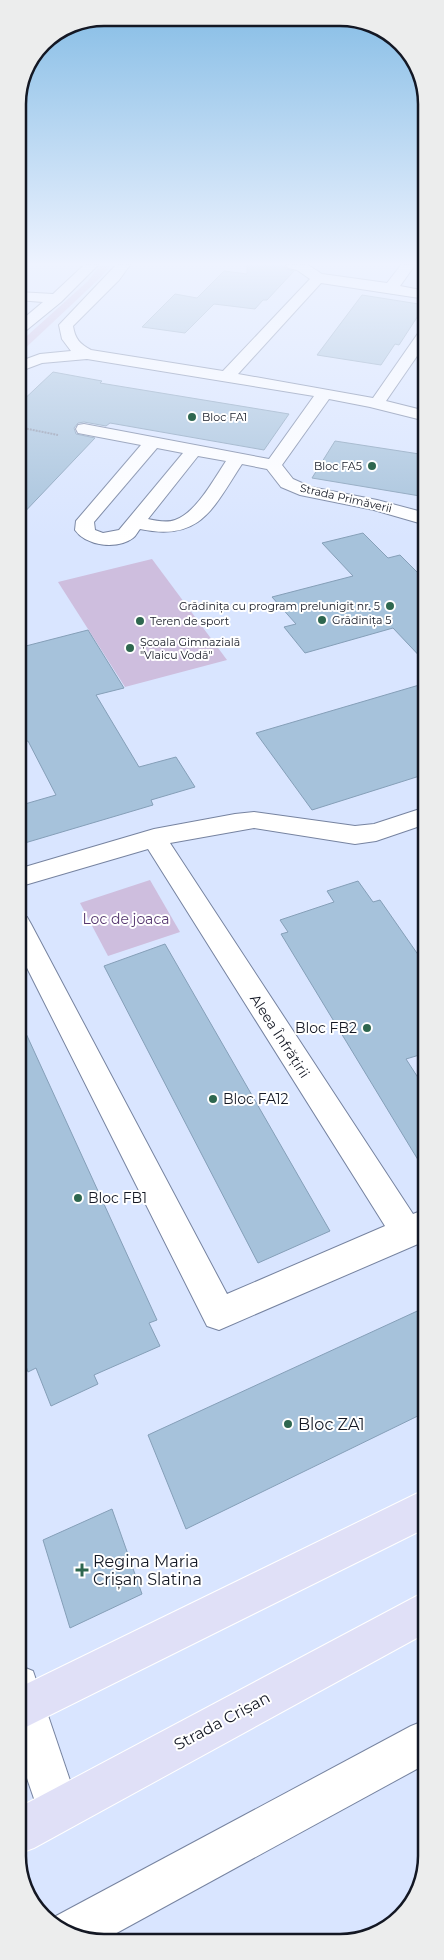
<svg xmlns="http://www.w3.org/2000/svg" width="444" height="1960" viewBox="0 0 444 1960" font-family="Montserrat,sans-serif">
<style>
.green{fill:#cebede}
.building{fill:#a6c2db;stroke:#859fb8}
.lines{fill:none;stroke-linecap:round;stroke-linejoin:round}
.minor-casing{stroke:#7683a0;stroke-width:2}
.major-casing{stroke:#fff;stroke-width:2}
.path{stroke:#8c95a9;stroke-width:2;stroke-dasharray:2 1;stroke-linecap:butt}
.minor{fill:#fff;fill-rule:evenodd}
.major{fill:#e0e0f7;fill-rule:evenodd}
.poi-dot{fill:#2e674f;stroke:#fff;stroke-width:2}
.labels{text-anchor:middle;dominant-baseline:central;stroke-width:4;stroke-linejoin:round;paint-order:stroke}
.far-poi-label{font-size:11px;fill:#141824;stroke:#fff;text-anchor:start}
.far-street-label{font-size:11px;fill:#141824;stroke:#fff}
.park-label{font-size:14px;fill:#563770;stroke:#fff}
.poi-label{font-size:14px;fill:#141824;stroke:#fff;text-anchor:start}
.street-label{font-size:14px;fill:#141824;stroke:#fff}
.near-poi-label{font-size:16px;fill:#141824;stroke:#fff;text-anchor:start}
.near-street-label{font-size:16px;fill:#141824;stroke:#fff}
.rim{fill:none;stroke:#141824;stroke-width:2.5}
</style>
<rect width="100%" height="100%" fill="#d9e5ff"/>
<g class="green">
<path d="M100,265H111L100,278L18,355V344L88,281Z"/>
<path d="M152,559L227,660L125,687L58,582Z"/>
<path d="M150,880L180,932L108,956L80,903Z"/>
</g>
<g class="building">
<path d="M247,265H284L286,269L294,271L267,300H263L255,309L214,304L185,333L142,327L175,294L197,298L224,271L247,274Z"/>
<path d="M362,295L425,305L399,345L395,344L381,365L317,355Z"/>
<path d="M53,372L102,381L100,383L289,414L264,450L110,423L106,426L84,422L78,423L74,428L76,434L95,438L18,519V405Z"/>
<path d="M335,441L426,455V497L312,478Z"/>
<path d="M363,533L388,558L400,555L426,581V663L393,628L305,653L284,627L296,624L272,597L353,576L322,543Z"/>
<path d="M88,630L124,688L96,695L139,767L176,757L195,787L151,800L153,805L18,845V806L56,795L28,741L18,743V648Z"/>
<path d="M426,683V774L312,810L256,733Z"/>
<path d="M358,881L373,902L380,900L426,966V1053L406,1059L426,1090V1173L281,934L288,932L280,920L334,902L327,891Z"/>
<path d="M165,944L330,1231L258,1263L104,966Z"/>
<path d="M18,1016L157,1320L149,1323L160,1346L94,1375L98,1384L51,1406L36,1368L28,1372L18,1343Z"/>
<path d="M426,1307V1412L186,1529L148,1435Z"/>
<path d="M112,1509L142,1594L70,1628L43,1540Z"/>
</g>
<g class="lines">
<defs>
<g id="minor">
<path d="M84,265H98L61,302L23,333L18,334V323L43,302L18,300V292L53,294Z"/>
<path d="M116,265H130L119,280L73,326C75,339 80,344 91,350L223,371L310,279L297,270L288,268L286,265H308L322,274L387,283L401,265H415L400,286L426,291V299L321,283L238,374L373,398L421,329L426,328V343L386,401L426,411V421L370,407L329,399L282,465L293,479L311,487L377,500L426,513V525L374,510L300,495L281,487L267,469L242,464C213,508 201,542 140,529C138,531 136,536 133,538C117,550 86,546 75,530L76,521L141,445L78,433L76,429L78,425L84,424L269,459L314,396L87,359L42,363L18,372V362L40,354L71,351L62,339L59,325ZM157,448L183,453L119,530L103,533L95,530L94,522ZM198,456L226,461C214,479 196,513 175,520C167,523 157,521 148,519Z"/>
<path d="M426,807V824L376,841L355,844L254,828L170,843L413,1214L426,1209V1239L418,1244L219,1330L207,1326L18,950V914L27,917L31,924L227,1294L385,1226L148,849L18,887V869L154,829L235,814L254,812L355,826L374,824Z"/>
<path d="M18,1665L33,1671L80,1810L73,1825L58,1832L43,1825L18,1752Z"/>
<path d="M426,1720V1764L102,1941H87L53,1921L56,1916L411,1726Z"/>
</g>
<g id="major">
<path d="M426,1489V1528L18,1731V1688Z"/>
<path d="M426,1591V1633L34,1848L18,1854V1808Z"/>
</g>
</defs>
<use href="#minor" class="minor-casing"/>
<use href="#major" class="major-casing"/>
<path class="path" d="M18,427L58,435"/>
<use href="#minor" class="minor"/>
<use href="#major" class="major"/>
</g>
<linearGradient id="sky" x2="0" y2="1"><stop stop-color="#84bce5"/><stop offset="0.49" stop-color="#eef3ff"/><stop offset="1" stop-color="#eef3ff" stop-opacity="0"/></linearGradient>
<rect width="444" height="539" fill="url(#sky)"/>
<g class="poi-dot">
<circle cx="192" cy="417" r="5"/>
<circle cx="372" cy="466" r="5"/>
<circle cx="390" cy="606" r="5"/>
<circle cx="322" cy="620" r="5"/>
<circle cx="140" cy="621" r="5"/>
<circle cx="130" cy="648" r="5"/>
<circle cx="367" cy="1028" r="5"/>
<circle cx="213" cy="1099" r="5"/>
<circle cx="78" cy="1198" r="5"/>
<circle cx="288" cy="1424" r="5"/>
<path d="M79.5 1562.5h5v5h5v5h-5v5h-5v-5h-5v-5h5z"/>
</g>
<g class="labels">
<g class="far-poi-label">
<text x="202" y="417">Bloc FA1</text>
<text x="362" y="466" text-anchor="end">Bloc FA5</text>
<text x="380" y="606" text-anchor="end">Grădinița cu program prelunigit nr. 5</text>
<text x="332" y="620">Grădinița 5</text>
<text x="150" y="621">Teren de sport</text>
<text x="140" y="642">Școala Gimnazială<tspan x="140" dy="13">"Vlaicu Vodă"</tspan></text>
</g>
<g class="far-street-label">
<text transform="translate(346 498) rotate(13)">Strada Primăverii</text>
</g>
<g class="park-label">
<text x="126" y="919">Loc de joaca</text>
</g>
<g class="poi-label">
<text x="357" y="1028" text-anchor="end">Bloc FB2</text>
<text x="223" y="1099">Bloc FA12</text>
<text x="88" y="1198">Bloc FB1</text>
</g>
<g class="street-label">
<text transform="translate(280 1036) rotate(57)">Aleea Înfrățirii</text>
</g>
<g class="near-poi-label">
<text x="298" y="1424">Bloc ZA1</text>
<text x="93" y="1561">Regina Maria<tspan x="93" dy="18">Crișan Slatina</tspan></text>
</g>
<g class="near-street-label">
<text transform="translate(222 1721) rotate(-28)">Strada Crișan</text>
</g>
</g>
<path d="M0 0H444V1960H0ZM104 26H340A78 78 0 0 1 418 104V1856A78 78 0 0 1 340 1934H104A78 78 0 0 1 26 1856V104A78 78 0 0 1 104 26Z" fill="#eceded" fill-rule="evenodd"/>
<path class="rim" d="M104 26H340A78 78 0 0 1 418 104V1856A78 78 0 0 1 340 1934H104A78 78 0 0 1 26 1856V104A78 78 0 0 1 104 26Z"/>
</svg>
